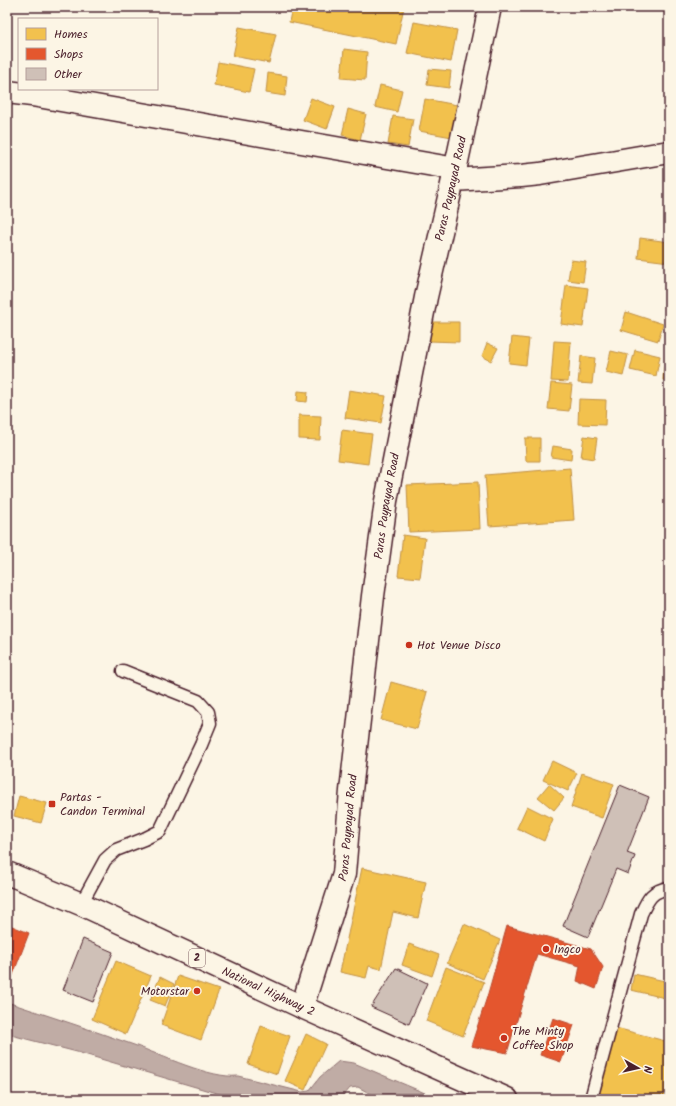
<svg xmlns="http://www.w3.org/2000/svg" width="676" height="1106" viewBox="0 0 676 1106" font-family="Kalam,sans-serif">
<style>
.water{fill:#c0aca5;stroke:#917474}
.homes{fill:#f2c14e;stroke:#c09044}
.shops{fill:#e4572e;stroke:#b6462d}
.building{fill:#cfc0b7;stroke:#4a1f2b}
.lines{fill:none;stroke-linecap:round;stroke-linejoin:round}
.lane-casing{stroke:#4a1f2b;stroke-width:15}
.street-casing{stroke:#4a1f2b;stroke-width:25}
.primary-casing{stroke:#4a1f2b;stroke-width:25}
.lane{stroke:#fcf5e5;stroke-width:12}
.street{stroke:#fcf5e5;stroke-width:22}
.primary{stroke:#fcf5e5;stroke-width:22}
.poi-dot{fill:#c8321e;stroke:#fcf5e5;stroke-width:1.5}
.labels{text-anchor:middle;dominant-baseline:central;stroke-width:4;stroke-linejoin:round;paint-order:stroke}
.shield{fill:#fcf5e5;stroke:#7f5f63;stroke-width:1}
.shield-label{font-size:11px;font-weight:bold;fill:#4a1f2b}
.street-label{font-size:12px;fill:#4a1f2b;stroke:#fcf5e5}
.poi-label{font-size:12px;fill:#4a1f2b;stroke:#fcf5e5;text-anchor:start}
</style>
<rect width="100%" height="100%" fill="#fcf5e5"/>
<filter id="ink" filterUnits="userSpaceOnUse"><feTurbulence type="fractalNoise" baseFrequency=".025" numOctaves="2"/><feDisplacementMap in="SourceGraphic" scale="8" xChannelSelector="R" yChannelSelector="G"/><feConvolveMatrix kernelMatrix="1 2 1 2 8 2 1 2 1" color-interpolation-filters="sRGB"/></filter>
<g filter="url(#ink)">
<path class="water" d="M7,1002C49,1016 92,1030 134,1045C161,1055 211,1079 238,1076L302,1092L309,1091L320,1077L339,1061L354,1063L439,1099H380L358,1087L350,1088L341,1099L233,1098L77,1052L7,1034Z"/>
<g class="homes">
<path d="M292,7H404L396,44L289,22Z"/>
<path d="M414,22L457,30L451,62L407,53Z"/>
<path d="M239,27L276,34L269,63L233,56Z"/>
<path d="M344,49L367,52L365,80L341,78Z"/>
<path d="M218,62L254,69L249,92L214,85Z"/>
<path d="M429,69L451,71L449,88L427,85Z"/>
<path d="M268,73L287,76L285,96L266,93Z"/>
<path d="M380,85L402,90L397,112L375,107Z"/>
<path d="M311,98L335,107L327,129L303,120Z"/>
<path d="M425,99L457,105L452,137L419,131Z"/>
<path d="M348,109L366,114L360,140L342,135Z"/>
<path d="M393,116L413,119L408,147L388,144Z"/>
<path d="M640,238L669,242V262L638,258Z"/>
<path d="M571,260L586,262L583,282L568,280Z"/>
<path d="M566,285L588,288L583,327L561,324Z"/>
<path d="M626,312L663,324L658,341L621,330Z"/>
<path d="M430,322H459V342L429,341Z"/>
<path d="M512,337L529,339L526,365L509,363Z"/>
<path d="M554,341L571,342L568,382L551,381Z"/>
<path d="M487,343L498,348L491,361L482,356Z"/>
<path d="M635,350L660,356L656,376L630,370Z"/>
<path d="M611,351L628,355L623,376L606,372Z"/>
<path d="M581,356L595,358L592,384L578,383Z"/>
<path d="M664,367H669V380H663Z"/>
<path d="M551,383L572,385L569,411L548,409Z"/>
<path d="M349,390L386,396L381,423L345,418Z"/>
<path d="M298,391L308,392L307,402L297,401Z"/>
<path d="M579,399L606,400L605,425L578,424Z"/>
<path d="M299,415L321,416L320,440L299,439Z"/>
<path d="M342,430L372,434L368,464L338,460Z"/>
<path d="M584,436L597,438L594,459L581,457Z"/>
<path d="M525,438H540V461H526Z"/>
<path d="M553,446L572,449L571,460L551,457Z"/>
<path d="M570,468L574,520L489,526L485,475Z"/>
<path d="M478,482L480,529L409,532L407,485Z"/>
<path d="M403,535L425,538L420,578L398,576Z"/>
<path d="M391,682L427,692L417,729L381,720Z"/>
<path d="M552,761L577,773L568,791L543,780Z"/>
<path d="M582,773L614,784L602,818L571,807Z"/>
<path d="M549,784L564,798L554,810L538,797Z"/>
<path d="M19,796L47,803L41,823L14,816Z"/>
<path d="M527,806L553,819L544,841L517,828Z"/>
<path d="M362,868L426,882L418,918L393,912L381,969L369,966L366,978L340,972Z"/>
<path d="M464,924L500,940L483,979L447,963Z"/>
<path d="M409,944L439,955L432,976L402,965Z"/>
<path d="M116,961L151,976L126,1034L92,1019Z"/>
<path d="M446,967L484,982L463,1036L426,1021Z"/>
<path d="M634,974L669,982L665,998L631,990Z"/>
<path d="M178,976L219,990L201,1040L161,1025Z"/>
<path d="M160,977L174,984L165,1006L150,1000Z"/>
<path d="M261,1026L290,1036L277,1074L248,1064Z"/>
<path d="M616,1028L669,1042V1099H611L594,1094Z"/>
<path d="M306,1034L326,1044L305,1090L285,1081Z"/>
</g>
<g class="shops">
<path d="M7,924L29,933L11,980L7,978Z"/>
<path d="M507,926L591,949L603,967L596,989L577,981L580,966L537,954L507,1053L471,1046L487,997Z"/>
<path d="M553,1018L574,1025L561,1062L540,1055Z"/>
</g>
<g class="building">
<path d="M620,785L649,797L627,853L635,856L628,874L616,869L588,937L563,926Z"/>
<path d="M83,939L113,952L93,1002L63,990Z"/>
<path d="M396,968L427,983L409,1024L371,1007Z"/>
</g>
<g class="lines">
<defs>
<g id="lane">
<path d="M81,904L105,860L116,850L144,839L160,831L201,745L210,723L208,712L198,701L123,671"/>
<path d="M591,1099L641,914C648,899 651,891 669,888"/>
</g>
<g id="street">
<path d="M7,92L32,95L456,169"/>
<path d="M453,180L521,176L540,174L669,152"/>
<path id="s1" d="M302,1007L344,874L351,791L373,596L386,501L426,297L453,180L490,7"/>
</g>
<g id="primary">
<path id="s2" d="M7,873L81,904L302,1007L507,1099"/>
</g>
</defs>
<use href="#lane" class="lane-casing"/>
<use href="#street" class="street-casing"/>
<use href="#primary" class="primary-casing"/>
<use href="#lane" class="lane"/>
<use href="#street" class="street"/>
<use href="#primary" class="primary"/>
</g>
</g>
<g class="poi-dot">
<circle cx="409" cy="645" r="4"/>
<rect x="48" y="800" width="8" height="8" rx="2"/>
<circle cx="546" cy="949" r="4"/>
<circle cx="197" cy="991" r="4"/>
<circle cx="504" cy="1038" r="4"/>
</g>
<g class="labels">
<rect class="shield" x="189" y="949" width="16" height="18" rx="3"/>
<g class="shield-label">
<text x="197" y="958">2</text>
</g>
<g class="street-label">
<text stroke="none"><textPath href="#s1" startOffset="834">Paras Paypayad Road</textPath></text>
<text stroke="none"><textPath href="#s1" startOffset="510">Paras Paypayad Road</textPath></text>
<text stroke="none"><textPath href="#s1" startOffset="186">Paras Paypayad Road</textPath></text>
<text stroke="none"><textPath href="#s2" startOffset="287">National Highway 2</textPath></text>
</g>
<g class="poi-label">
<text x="417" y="645">Hot Venue Disco</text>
<text x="60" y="797">Partas -<tspan x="60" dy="14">Candon Terminal</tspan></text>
<text x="554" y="949">Ingco</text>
<text x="189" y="991" text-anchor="end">Motorstar</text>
<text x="512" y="1031">The Minty<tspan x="512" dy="14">Coffee Shop</tspan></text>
</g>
</g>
<rect width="676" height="1106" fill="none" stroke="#fcf5e5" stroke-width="24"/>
<rect x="12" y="12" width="652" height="1082" fill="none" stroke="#4a1f2b" stroke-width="1.5" filter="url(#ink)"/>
<rect x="18" y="18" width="140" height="72" fill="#fcf5e5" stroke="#b59f9b"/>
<rect x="26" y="28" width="20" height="12" fill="#f2c14e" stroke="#b59f9b"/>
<text x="54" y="38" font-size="12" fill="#4a1f2b">Homes</text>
<rect x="26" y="48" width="20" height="12" fill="#e4572e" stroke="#b59f9b"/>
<text x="54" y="58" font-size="12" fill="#4a1f2b">Shops</text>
<rect x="26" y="68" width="20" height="12" fill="#cfc0b7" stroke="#b59f9b"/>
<text x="54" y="78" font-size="12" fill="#4a1f2b">Other</text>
<g transform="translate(638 1068) rotate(98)" stroke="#fcf5e5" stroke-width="3" paint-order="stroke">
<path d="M0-3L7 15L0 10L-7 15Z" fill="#4a1f2b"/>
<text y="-6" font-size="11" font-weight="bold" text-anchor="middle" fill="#4a1f2b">N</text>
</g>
</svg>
